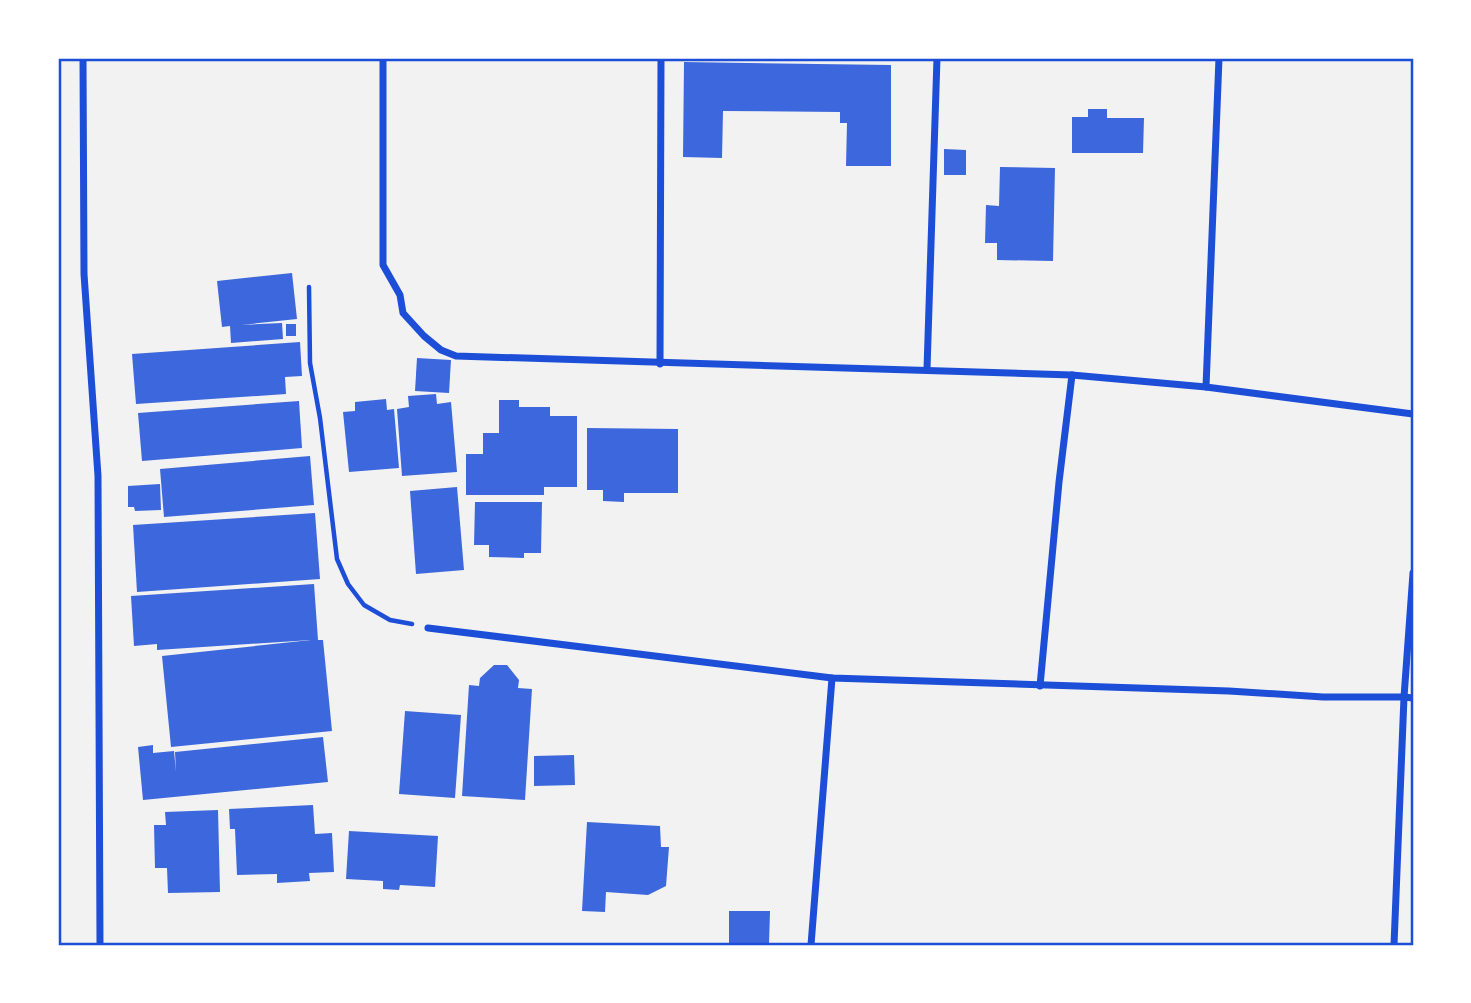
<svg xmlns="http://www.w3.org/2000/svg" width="1471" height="1003" viewBox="0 0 1471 1003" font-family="Quicksand,sans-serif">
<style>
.building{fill:#3d67dc}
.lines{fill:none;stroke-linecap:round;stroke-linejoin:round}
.path{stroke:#1d4ed8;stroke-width:4.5}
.minor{stroke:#1d4ed8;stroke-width:7}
.neatline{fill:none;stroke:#1d4ed8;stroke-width:2.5}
</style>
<rect width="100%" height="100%" fill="#f2f2f2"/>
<g class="building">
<path d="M684,62L891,65V166H846L847,123H840V112L723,111L722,158L683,157Z"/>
<path d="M1088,109H1107V118H1144L1143,153H1072V117H1088Z"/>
<path d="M944,149L966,150V175H944Z"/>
<path d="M1000,167L1055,168L1053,261L997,260V243H985L986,205L999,206Z"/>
<path d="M292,273L297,319L241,325L282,323L283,339L231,343L230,326L222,327L217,281Z"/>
<rect x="286" y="324" width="10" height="12"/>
<path d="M300,342L302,376L285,377L286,394L136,404L132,354Z"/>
<path d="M417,358L451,360L449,393L415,391Z"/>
<path d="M436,394L437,404L451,402L457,472L402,476L397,409L409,407L408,396Z"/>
<path d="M386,399L387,410L394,409L399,468L349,472L343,412L355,411V402Z"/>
<path d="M499,400H519V407H550V416H577V487H544V495H466V454H483V433H499Z"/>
<path d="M299,401L302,448L142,461L138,413Z"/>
<path d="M587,428L678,429V493H624V502L603,501V490H587Z"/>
<path d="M310,456L314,505L164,517L160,469Z"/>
<path d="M160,484L161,510L135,511L134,507H128V486Z"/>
<path d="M457,487L464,570L416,574L410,491Z"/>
<path d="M475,502H542L541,553H524V558L489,557V545H474Z"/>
<path d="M315,513L320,579L137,592L133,525Z"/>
<path d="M314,584L318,640H323L332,731L171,747L162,656L311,640L157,650V644L134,646L131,596Z"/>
<path d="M494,665H507L519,680L518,688L532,689L525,800L462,796L469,685L479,686L480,678Z"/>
<path d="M405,711L461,715L455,798L399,794Z"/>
<path d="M323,737L328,782L143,800L138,747L153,745V753L174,751L176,772L175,752Z"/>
<path d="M574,755L575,785L534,786V756Z"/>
<path d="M313,805L315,834L332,833L334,872L309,873L310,881L277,883V874L237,875L235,829H230L229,809Z"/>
<path d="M218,810L220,892L168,893L167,868H155L154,825H166L165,812Z"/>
<path d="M587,822L660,826L661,847H669L666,886L648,895L606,892L605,912L582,911Z"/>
<path d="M349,831L438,836L435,887L400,885L399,890L383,889V881L346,879Z"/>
<path d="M729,911H770L769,944H729Z"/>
</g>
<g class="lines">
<path class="path" d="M309,287L310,363L320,418L337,559L348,584L364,605L390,620L412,624"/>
<g class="minor">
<path d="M83,58L84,274L98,476L100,945"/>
<path d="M383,58V265L400,295L403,313L424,336L441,350L456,356L1072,375L1206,387L1413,414"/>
<path d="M660,364L661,58"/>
<path d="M927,369L937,58"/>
<path d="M1206,387L1219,58"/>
<path d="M428,628L832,678L1229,691L1323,697H1404L1413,573"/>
<path d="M1040,686L1059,482L1072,375"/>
<path d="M811,945L832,678"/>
<path d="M1394,945L1404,697L1413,698"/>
</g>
</g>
<rect width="1471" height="1003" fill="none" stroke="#ffffff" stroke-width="119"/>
<rect x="60" y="60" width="1352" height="884" class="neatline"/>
</svg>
